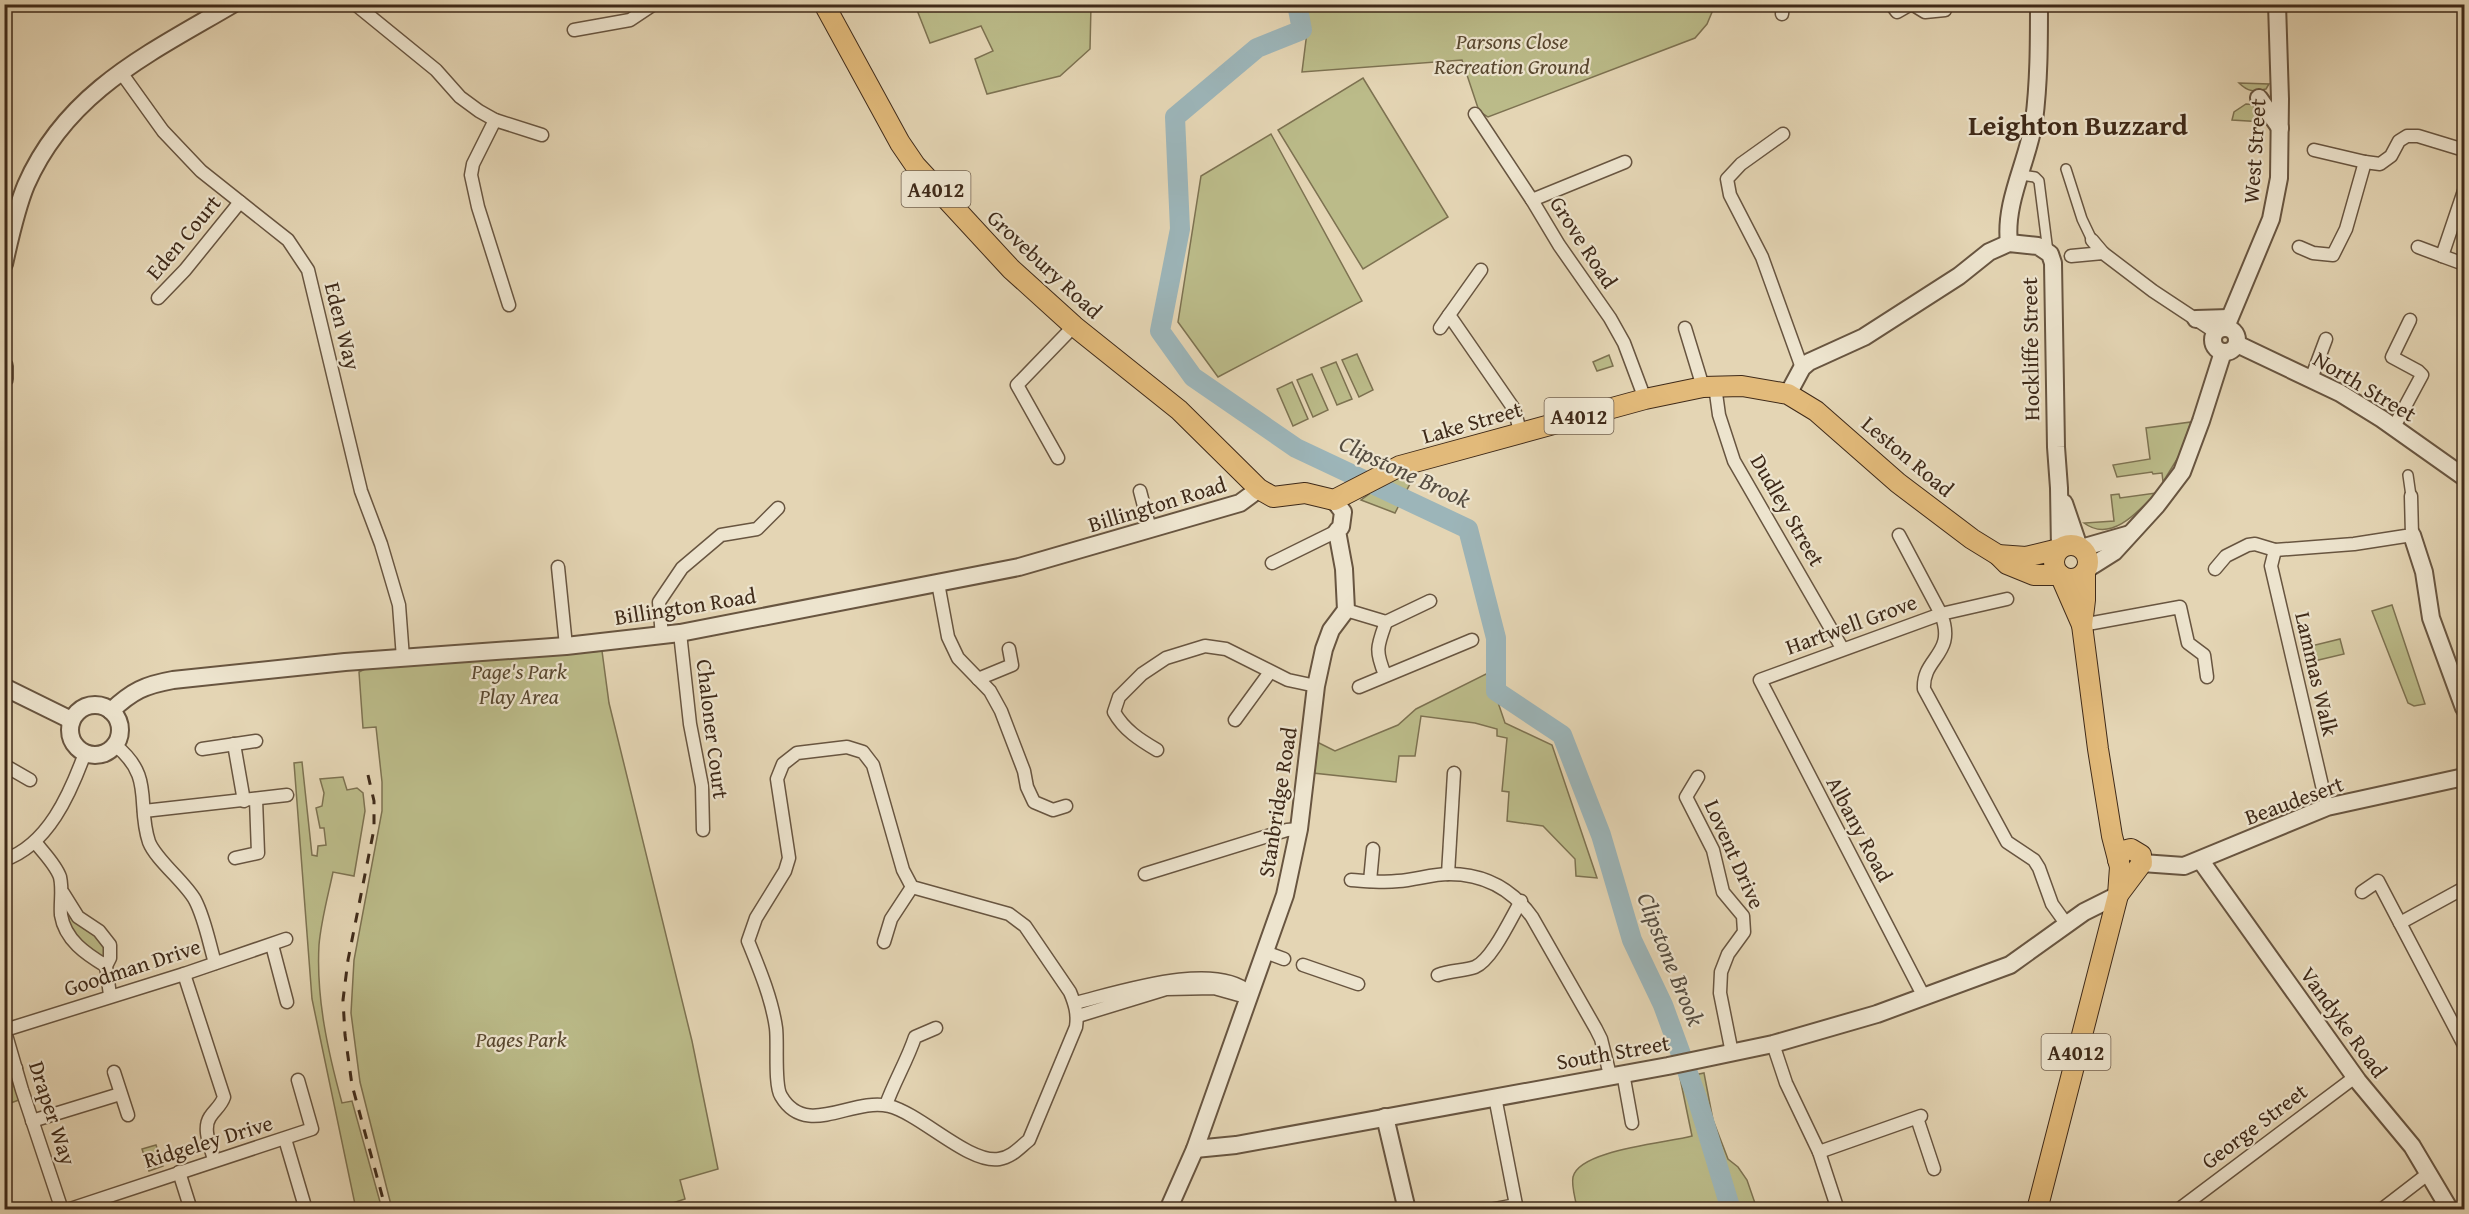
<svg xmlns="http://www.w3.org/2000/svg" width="2469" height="1214" viewBox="0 0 2469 1214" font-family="'Gentium Book Plus',serif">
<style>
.green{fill:#bbbb89;stroke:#7d7251;stroke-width:1.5}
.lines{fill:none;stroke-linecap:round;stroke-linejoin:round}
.river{stroke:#9cb5b9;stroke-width:20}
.pedestrian-casing{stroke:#685540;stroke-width:12}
.minor-casing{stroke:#685540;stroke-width:15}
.tertiary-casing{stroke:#685540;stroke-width:20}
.primary-casing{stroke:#3f2a19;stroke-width:22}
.pedestrian{stroke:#ede4ce;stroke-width:9}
.minor{stroke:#ede4ce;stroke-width:12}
.tertiary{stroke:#ede4ce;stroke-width:16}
.primary{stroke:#e2ba7a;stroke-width:20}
.rail{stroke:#3f2a19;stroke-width:3;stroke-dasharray:10 10;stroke-linecap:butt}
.labels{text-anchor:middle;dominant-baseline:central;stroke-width:4.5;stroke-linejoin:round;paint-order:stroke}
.shield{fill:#ede4ce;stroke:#73624f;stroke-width:1.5}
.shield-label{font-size:21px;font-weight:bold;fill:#3f2a19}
.park-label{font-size:22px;font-style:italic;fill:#58472f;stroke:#ede4ce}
.street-label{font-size:22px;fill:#3f2a19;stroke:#ede4ce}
.water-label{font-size:24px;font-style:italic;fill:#564d41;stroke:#ede4ce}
.district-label{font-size:28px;font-weight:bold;fill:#3f2a19;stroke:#ede4ce}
</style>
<rect width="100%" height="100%" fill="#e4d5b4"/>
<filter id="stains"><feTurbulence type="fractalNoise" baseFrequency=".00333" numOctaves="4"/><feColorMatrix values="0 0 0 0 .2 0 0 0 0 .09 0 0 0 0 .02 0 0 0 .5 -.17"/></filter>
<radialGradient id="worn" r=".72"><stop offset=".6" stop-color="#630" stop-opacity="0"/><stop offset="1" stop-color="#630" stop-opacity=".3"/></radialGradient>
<g class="green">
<path d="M915,5H1091L1090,49L1060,76L987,94L975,59L993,51L981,26L930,43Z"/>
<path d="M1303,5H1715L1707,24L1695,38L1488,117L1479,111L1462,60L1302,72L1307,32Z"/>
<path d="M1363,78L1448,217L1363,269L1278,130Z"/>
<path d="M2239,83L2269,84L2266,89C2254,92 2248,92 2239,83Z"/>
<path d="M2246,104L2257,105L2264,116V122L2232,120L2234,112Z"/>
<path d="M1271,134L1362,301L1218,377L1178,322L1201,176Z"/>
<path d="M1357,354L1373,390L1359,397L1342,360Z"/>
<path d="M1609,355L1613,366L1597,371L1593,362Z"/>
<path d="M1336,362L1352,399L1337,405L1321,368Z"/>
<path d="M1312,374L1328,410L1313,417L1297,380Z"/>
<path d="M1292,382L1308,419L1293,426L1277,389Z"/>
<path d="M2191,422L2179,456L2163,482L2162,473L2153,474L2152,472L2117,477L2113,465L2150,459L2146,428Z"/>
<path d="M1407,473L1415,474L1395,513L1361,500L1387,481Z"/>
<path d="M2156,493C2138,512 2111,543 2084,523L2114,521L2111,495L2119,494L2120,498Z"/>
<path d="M2392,605L2425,704L2414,706L2408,703L2372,611Z"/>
<path d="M2340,639L2344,654L2310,662L2307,647Z"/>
<path d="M602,651L609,703L692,1041L718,1169L680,1180L685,1199L651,1210L392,1209L360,1082L351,1013L354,960L382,811V782L376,727L363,728L359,672L365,669Z"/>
<path d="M1488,673L1505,723L1552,745L1597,878L1576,876L1575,859L1543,826L1507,821L1509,792L1502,791L1507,738L1497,736V729L1475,723L1421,716L1415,756H1399L1396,782L1313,773L1317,742L1335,751L1398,725L1416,709Z"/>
<path d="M302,762L312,855L317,856L318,846L326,845L324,828H320L316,808L322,806L324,793L320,779L343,777L347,790L357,788L363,793L365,811L354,876L333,872C328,896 321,921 319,945C316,998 328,1052 342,1103L352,1101L382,1209H356L312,999L294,763Z"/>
<path d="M66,909L83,928L103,941L106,954L101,959C80,942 71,936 66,909Z"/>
<path d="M1704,1073L1713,1120L1728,1159L1738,1167L1747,1180L1757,1209H1577C1576,1200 1571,1186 1573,1177C1579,1150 1666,1143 1692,1136L1680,1078Z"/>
<path d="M4,1080L13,1083L19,1100L5,1105Z"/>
<path d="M156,1145L163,1166L149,1171L142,1149Z"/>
</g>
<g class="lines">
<path class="river" d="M1297,4L1302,30L1257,48L1175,117L1180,229L1160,331L1193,377L1296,448L1468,529L1496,638V691L1562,735L1601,835L1632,940L1663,1005L1697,1098L1731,1210"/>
<defs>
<g id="pedestrian">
<path d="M2066,169L2082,219L2092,240"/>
<path d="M2021,175L2035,177L2039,181L2048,252"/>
<path d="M2408,475L2411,496"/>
</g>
<g id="minor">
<path d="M355,4L436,70L460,97L479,111L495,120L542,135"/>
<path d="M1891,4L1897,12L1911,4"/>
<path d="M1912,4L1925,12L1945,10"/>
<path d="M1782,14L1783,4"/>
<path d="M574,30L630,20L654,4"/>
<path d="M120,71L163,131L201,171L288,240L308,270L361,491L381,544L399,605L403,658"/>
<path d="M1475,114L1532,200L1559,245L1610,318L1624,343L1645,399"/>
<path d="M495,120L473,164L471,175L478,207L509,305"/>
<path d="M1783,134L1741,164L1727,179L1730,195L1762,257L1802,368"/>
<path d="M2314,150L2365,162"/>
<path d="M2464,191L2442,256L2464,264"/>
<path d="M1532,200L1625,162"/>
<path d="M2092,240L2103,253"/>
<path d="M2299,247L2313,253L2333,255L2346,229L2365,162L2380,164L2391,156L2399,141L2407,136H2418L2464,150"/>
<path d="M2418,247L2442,256"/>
<path d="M2071,256L2103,253L2153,291L2215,332"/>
<path d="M1481,270L1449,315L1514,409L1521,434"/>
<path d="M158,298L185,270L240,202"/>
<path d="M1440,328L1449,315"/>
<path d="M1685,328L1703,387"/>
<path d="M2311,379L2326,339"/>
<path d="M1715,386L1719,415L1734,461L1842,648"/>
<path d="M2394,427L2422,375L2418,371L2392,357L2410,320"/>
<path d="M1058,458L1017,385L1074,326"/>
<path d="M1140,491L1150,529"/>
<path d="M1899,535L1941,614L1760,680L1924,997"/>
<path d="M2275,550L2271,566L2327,807"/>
<path d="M1272,563L1337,531"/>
<path d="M558,567L566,646"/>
<path d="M2215,569L2226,556L2248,545L2255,544L2275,550L2354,544L2412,535L2411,496"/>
<path d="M938,583L948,637L958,658L990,691L1001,711L1024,771L1027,787L1034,802L1053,810L1066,806"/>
<path d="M2007,599L1941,614C1957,655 1922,657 1924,689L2007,842L2034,860L2039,868L2052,904L2067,925"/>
<path d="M1346,610L1386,622C1377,647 1375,650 1385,675"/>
<path d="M1386,622L1430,601"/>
<path d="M2082,625L2180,607L2188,643L2204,655L2207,677"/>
<path d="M680,633L690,724L702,786L703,830"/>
<path d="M662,636L659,602L682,568L721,535L757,529L778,508"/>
<path d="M978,679L1012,665L1009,649"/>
<path d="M1359,687L1472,640"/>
<path d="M1235,720L1270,672"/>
<path d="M234,744L244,801"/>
<path d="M115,745C155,777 136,803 149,842C156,860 185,882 195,900C205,919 209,943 215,963"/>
<path d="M847,747L863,752L873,765L903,870L912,887L1009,914L1025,926L1070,992C1075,1004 1078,1014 1076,1027L1029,1140C1019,1148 1012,1157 999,1159C969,1164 921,1114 889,1106C852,1097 806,1139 781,1096C774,1085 778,1043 776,1028C772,999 759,968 748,941L756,918L785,871L789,858L777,779L783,764L797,753Z"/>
<path d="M202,749L256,741"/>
<path d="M1157,750C1140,740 1124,730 1114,712L1119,697L1142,674L1166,658L1205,646L1226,649L1288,680L1316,686"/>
<path d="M4,765L30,780"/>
<path d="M1698,777L1686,797L1713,850L1723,892L1743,916L1744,932L1728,954L1721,972L1720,993L1732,1053"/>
<path d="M144,811L287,795"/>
<path d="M35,842C43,852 56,865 60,877C63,890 60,902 61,915C65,940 86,954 106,966"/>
<path d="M235,858L258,853L256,799"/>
<path d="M4,860C48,845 70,794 85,753"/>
<path d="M1145,874L1287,830L1299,829"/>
<path d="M1448,874L1454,773"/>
<path d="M1351,880C1367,881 1383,883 1398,881C1415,880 1432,874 1449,874C1484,874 1512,889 1532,917L1596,1029L1601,1039L1610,1075"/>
<path d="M1370,881L1373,849"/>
<path d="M2464,888L2400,923L2464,1045"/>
<path d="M2362,892L2378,881L2400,923"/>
<path d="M63,893L78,917L99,931L110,945V958L106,966L110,995"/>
<path d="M884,942L891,919L912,887"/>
<path d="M272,945L287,1002"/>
<path d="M1265,952L1284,959"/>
<path d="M1303,965L1358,984"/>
<path d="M184,974L224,1097C221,1106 215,1109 210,1117C202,1129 211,1147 214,1160"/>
<path d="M1438,975C1451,970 1465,971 1475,967C1492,960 1511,918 1521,901"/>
<path d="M1075,1003C1117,993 1214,960 1249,992L1239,995L1214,988L1166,989L1078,1016"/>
<path d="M4,1028L22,1090L62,1210"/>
<path d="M5,1030L184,974L286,939"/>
<path d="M1773,1044L1786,1083L1819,1152L1838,1210"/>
<path d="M4,1072L16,1068"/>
<path d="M114,1072L128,1115"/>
<path d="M1623,1073L1632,1123"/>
<path d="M1495,1097L1517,1210"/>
<path d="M886,1105C894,1082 907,1061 915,1037L936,1028"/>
<path d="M1917,1118L1934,1169"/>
<path d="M32,1121L120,1094"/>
<path d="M285,1139L306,1210"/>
<path d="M1819,1152L1921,1116"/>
<path d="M179,1172L191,1210"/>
<path d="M67,1210L312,1129L298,1080"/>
<path d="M1489,1210L1516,1205"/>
<path d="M2178,1210L2355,1077"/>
<path d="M2381,1210L2429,1173"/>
</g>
<g id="tertiary">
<path d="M2259,98L2280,128"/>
<path d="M2009,243C2004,202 2028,161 2034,121C2039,82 2039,43 2039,4"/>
<path d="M4,264C10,238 16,209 26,185C67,91 150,53 233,4"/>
<path d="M2196,319L2229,318"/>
<path d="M2226,327L2271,219L2279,178L2280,99L2277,4"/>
<circle cx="2225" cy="340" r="12"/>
<path d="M2237,344L2340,393L2382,419L2464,477"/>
<path d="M4,366V379"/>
<path d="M1788,394L1802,368L1809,362L1864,337L1959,276L1989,252L2009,243L2038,246L2050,254L2053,263L2056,447L2059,488L2060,549"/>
<path d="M2064,503L2079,547"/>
<path d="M2412,535L2424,572L2431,618L2464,708"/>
<path d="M2081,548L2130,534"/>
<path d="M2087,569L2114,552L2157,505L2182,472L2201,421L2223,352"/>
<path d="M4,687L71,720"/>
<circle cx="95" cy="730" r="25"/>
<path d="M111,711C132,691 145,685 173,680L345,662L566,646L680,633L1019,567L1240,503L1259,489"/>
<path d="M2201,861L2358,1081L2412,1146L2450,1210"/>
<path d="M2142,863L2184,866L2327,807L2464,777"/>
<path d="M1385,1117L1407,1210"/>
<path d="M1195,1149L1236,1145L1668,1066L1773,1044L1877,1014L2010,965L2084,912L2118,895"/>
<path d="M1168,1210L1195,1149L1285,895L1299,829L1316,686L1324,649L1331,630L1346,610L1344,569L1337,531L1341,527L1343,512L1334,500"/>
</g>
<g id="primary">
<path d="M824,4L900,143L915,165L1011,269L1074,326L1179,410L1259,489L1273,497L1305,493L1334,500L1400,466L1645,399L1703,387L1742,386L1788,394L1816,411L1898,483L1972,539L1998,555L2007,564L2034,575H2060"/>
<circle cx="2071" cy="562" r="17"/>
<path d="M1998,555L2026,557L2059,549"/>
<path d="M2082,625L2085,600V572"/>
<path d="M2118,895L2142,863L2141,855L2131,849L2123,851L2118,860"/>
<path d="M2037,1210L2118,895L2120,867L2112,836L2098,749L2082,625L2061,577"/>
</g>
</defs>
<use href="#pedestrian" class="pedestrian-casing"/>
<use href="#minor" class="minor-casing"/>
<use href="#tertiary" class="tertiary-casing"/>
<use href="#primary" class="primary-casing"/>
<use href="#pedestrian" class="pedestrian"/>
<use href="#minor" class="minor"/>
<use href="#tertiary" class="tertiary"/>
<use href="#primary" class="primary"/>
<path class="rail" d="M368,775L374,801V829L348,960L343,1000L345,1035L352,1085L386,1210"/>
</g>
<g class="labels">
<g class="shield">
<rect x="901.5" y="171" width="69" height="36" rx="4.5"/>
<rect x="1544.5" y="398" width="69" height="36" rx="4.5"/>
<rect x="2041.5" y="1034" width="69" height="36" rx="4.5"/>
</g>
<g class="shield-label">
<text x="936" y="189">A4012</text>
<text x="1579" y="416">A4012</text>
<text x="2076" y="1052">A4012</text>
</g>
<g class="park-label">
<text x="1512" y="41">Parsons Close<tspan x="1512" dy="25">Recreation Ground</tspan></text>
<text x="519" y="671">Page's Park<tspan x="519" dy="25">Play Area</tspan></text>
<text x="521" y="1039">Pages Park</text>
</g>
<g class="street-label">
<text transform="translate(2254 151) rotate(-86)">West Street</text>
<text transform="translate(183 237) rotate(-50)">Eden Court</text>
<text transform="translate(1584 242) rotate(57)">Grove Road</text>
<text transform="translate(1045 264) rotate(43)">Grovebury Road</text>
<text transform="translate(343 326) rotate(76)">Eden Way</text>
<text transform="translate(2030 349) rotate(-91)">Hockliffe Street</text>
<text transform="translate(2365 386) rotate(31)">North Street</text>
<text transform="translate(1472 422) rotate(-16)">Lake Street</text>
<text transform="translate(1908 456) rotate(40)">Leston Road</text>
<text transform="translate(1157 504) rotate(-17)">Billington Road</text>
<text transform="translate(1788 510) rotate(60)">Dudley Street</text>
<text transform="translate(685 606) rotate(-9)">Billington Road</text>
<text transform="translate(1851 624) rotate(-20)">Hartwell Grove</text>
<text transform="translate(2317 674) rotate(77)">Lammas Walk</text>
<text transform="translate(713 729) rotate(83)">Chaloner Court</text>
<text transform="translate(2294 800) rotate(-20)">Beaudesert</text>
<text transform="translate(1277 802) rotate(-81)">Stanbridge Road</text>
<text transform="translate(1860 829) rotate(62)">Albany Road</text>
<text transform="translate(1735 854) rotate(66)">Lovent Drive</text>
<text transform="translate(132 967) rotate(-18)">Goodman Drive</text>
<text transform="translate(2344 1022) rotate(54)">Vandyke Road</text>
<text transform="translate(1613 1052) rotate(-10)">South Street</text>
<text transform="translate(53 1113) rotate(72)">Draper Way</text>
<text transform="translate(2254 1126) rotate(-37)">George Street</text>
<text transform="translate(208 1141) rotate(-17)">Ridgeley Drive</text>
</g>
<g class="water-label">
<text transform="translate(1405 471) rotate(25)">Clipstone Brook</text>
<text transform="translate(1671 959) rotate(68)">Clipstone Brook</text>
</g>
<g class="district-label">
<text x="2078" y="124">Leighton Buzzard</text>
</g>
</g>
<rect width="2469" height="1214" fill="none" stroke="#e4d5b4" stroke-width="24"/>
<rect x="6" y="6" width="2457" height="1202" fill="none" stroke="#3f2a19" stroke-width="3"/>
<rect x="12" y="12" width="2445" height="1190" fill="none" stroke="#3f2a19" stroke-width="1.5"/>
<rect width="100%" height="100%" filter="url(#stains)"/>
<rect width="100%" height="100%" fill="url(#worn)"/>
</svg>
